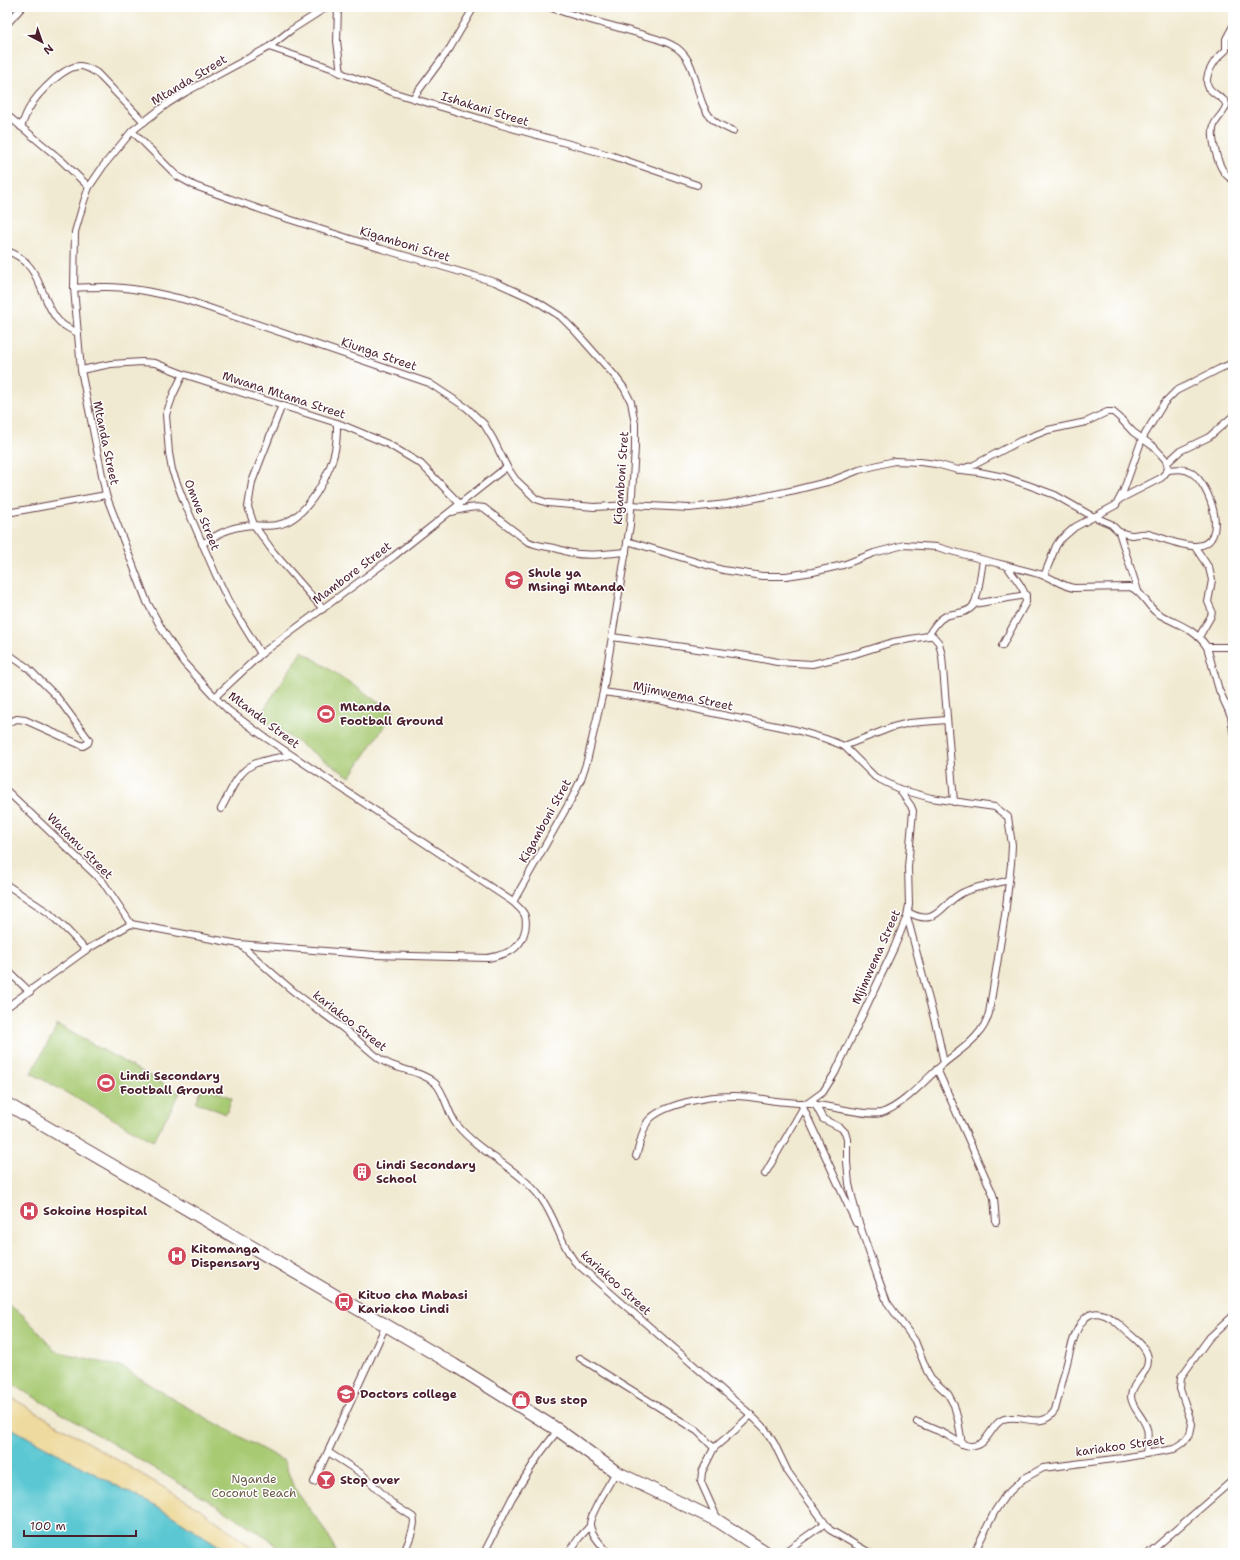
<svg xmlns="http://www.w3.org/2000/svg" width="1240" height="1560" viewBox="0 0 1240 1560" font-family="'Shantell Sans',sans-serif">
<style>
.green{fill:#a8ca73;stroke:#79744f}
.sand{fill:#eeda9e;stroke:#9c7c64}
.water{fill:#5ac7d2;stroke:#52737e}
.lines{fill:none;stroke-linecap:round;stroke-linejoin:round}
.street-casing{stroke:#633d44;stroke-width:8}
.highway-casing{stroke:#633d44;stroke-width:14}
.street{stroke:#fff;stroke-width:6}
.highway{stroke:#fff;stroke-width:12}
.labels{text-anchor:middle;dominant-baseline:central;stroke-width:3;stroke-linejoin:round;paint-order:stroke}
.street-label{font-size:12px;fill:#4a1f2b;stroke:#fff}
.poi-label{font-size:12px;font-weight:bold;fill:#4a1f2b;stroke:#fff;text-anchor:start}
.park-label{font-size:12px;fill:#6b5b44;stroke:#fff}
</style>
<rect width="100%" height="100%" fill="#fff"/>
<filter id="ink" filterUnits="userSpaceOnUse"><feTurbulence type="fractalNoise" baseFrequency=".025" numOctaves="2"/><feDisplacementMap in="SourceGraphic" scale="8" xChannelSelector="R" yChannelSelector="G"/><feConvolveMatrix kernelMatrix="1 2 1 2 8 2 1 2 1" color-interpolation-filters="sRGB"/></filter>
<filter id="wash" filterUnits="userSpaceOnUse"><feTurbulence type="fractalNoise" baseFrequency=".012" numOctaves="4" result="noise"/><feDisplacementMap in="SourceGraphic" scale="16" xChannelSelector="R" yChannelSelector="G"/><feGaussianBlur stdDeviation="0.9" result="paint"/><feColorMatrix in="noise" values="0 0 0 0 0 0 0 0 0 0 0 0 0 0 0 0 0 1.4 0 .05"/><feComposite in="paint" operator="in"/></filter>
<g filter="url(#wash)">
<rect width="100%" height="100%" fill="#f1ead2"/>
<g class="green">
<path d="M302,651L394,712L350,777L259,717Z"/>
<path d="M58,1025L180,1093L153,1141L31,1073Z"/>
<path d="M203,1086L232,1098L226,1114L196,1102Z"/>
<path d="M7,1304L23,1315L56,1351L122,1367L183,1405L284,1461L294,1488L325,1530L337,1553H284L268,1538L209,1501L7,1381Z"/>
</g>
<path class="sand" d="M7,1395L202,1510L259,1553H230L174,1517L7,1426Z"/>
<path class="water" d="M7,1426L174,1517L230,1553H7Z"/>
</g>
<g filter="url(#ink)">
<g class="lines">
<defs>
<g id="street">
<path d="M338,7L337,41L341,73"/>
<path d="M549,7C578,18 608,24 637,33C650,37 666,40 677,48C700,65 693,99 712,119C717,124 726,128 733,131"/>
<path d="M7,24L22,7"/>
<path d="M1233,26L1226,39V50C1222,54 1218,57 1215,61C1191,96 1228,93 1226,106C1224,113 1217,118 1214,125C1210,135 1217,163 1224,172C1226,175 1230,178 1233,180"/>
<path d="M269,47L331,68L341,73L395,93L501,125L613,156L697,185"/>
<path d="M413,98L450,48L474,7"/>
<path d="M7,115L61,160L89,187"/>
<path d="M21,127C24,120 26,113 30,107C37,94 64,66 80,66C86,66 92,70 97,73L144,122"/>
<path d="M132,131L177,176L195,186L276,215L382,249L495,282L533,299L560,316L576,332L615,376L624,388L631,402L635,424V448L630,525L603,692L587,761L581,779L572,798L513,902"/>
<path d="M7,251C41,262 39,297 57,319C62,326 70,329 78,333"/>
<path d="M74,288C85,287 95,287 106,287C133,287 160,294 186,300L429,383L467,408L484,424L493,439L507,467L515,479L536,499L548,503L594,507L630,505L689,508L727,504L795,490L831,481L859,470L894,461L920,462L936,464L958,470L974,465L1020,441L1048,430L1086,422L1107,412H1113L1119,417L1133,432L1154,447L1165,459L1167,463L1168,470L1161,478L1120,499"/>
<path d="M81,370L111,364L142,362L155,363L183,374L340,424L388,444L421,464L460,504"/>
<path d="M183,374L173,395L166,415L169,453L172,470L183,499L216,575L229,602L261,654"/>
<path d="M282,405L252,482L248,507L254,525L274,553L323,609"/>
<path d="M1167,463L1180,451L1209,437L1233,416"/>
<path d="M961,470L979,472L1004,477L1028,485L1055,495L1090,515L1111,524L1119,532L1138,591"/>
<path d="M452,512C463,509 473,506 484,508L527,541C536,546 544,546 554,548C560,549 566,552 572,553C589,557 609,553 626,552"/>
<path d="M7,513L106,495"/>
<path d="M1119,532C1123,533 1129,535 1133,535C1139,534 1143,533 1148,534C1161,537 1182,547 1196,546C1231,544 1210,485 1192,473C1185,468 1176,469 1168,470"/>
<path d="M627,541L723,570L762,576H786L813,572L843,565L874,553L904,545L937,547C971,557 1005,565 1039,574C1052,577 1061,586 1074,588L1130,587C1143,592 1147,606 1157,613C1177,625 1193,627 1207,647L1219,690L1231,716L1233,731"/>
<path d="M202,544C215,536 227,528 244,526C255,524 266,527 277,525C307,520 333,471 336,444C337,437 337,430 337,423"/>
<path d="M1195,547L1209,568L1212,580L1208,602L1212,611L1211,616L1199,637"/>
<path d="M1044,576L1056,546L1060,540L1075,527L1116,505L1123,492L1142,439L1164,403L1176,391L1219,369L1233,363"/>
<path d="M974,604L1026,595"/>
<path d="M928,636C932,629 937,621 944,617C953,612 966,615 973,606C978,600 981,570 983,561"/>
<path d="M612,637L747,656L777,662L812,664L855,654L893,642L928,636H933L939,643L942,656L954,802"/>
<path d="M1002,646L1026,602C1027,590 1013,576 1007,566"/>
<path d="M1207,647H1233"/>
<path d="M7,653L28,668L57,697L89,740L88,743L83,746L25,720L17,719L7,723"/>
<path d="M603,692L659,700L708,712L796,730L826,739L844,746L875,777L899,789L911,806L913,811L908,867L909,905L907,916L894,948L835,1073L823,1092L808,1103"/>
<path d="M215,697L261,654L394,556L504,469"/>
<path d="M844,746L893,727L909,723L947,720"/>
<path d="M7,791L103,882L131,924"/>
<path d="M221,809C230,793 237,772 254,764C265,759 279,758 290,755"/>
<path d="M7,885L49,913L68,931L86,950"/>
<path d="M908,912C938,929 940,903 964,892C976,886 996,884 1009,880"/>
<path d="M907,916L937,1030L944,1063"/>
<path d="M240,944C259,961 277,978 297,994C312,1006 329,1017 345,1030C357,1039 368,1050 380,1059C396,1071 419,1069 435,1083C445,1092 447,1113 457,1125C481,1154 518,1168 541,1198C556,1218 560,1243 575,1262L751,1415L765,1429L774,1443L788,1472L830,1530L870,1553"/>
<path d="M7,970L30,992"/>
<path d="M7,1007L86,950L131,924L239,944L374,955L488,958C497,956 508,954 515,948C523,941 528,927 525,916C523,910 517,906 513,902L263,736L228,710L215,697L184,663L163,631L147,602L106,495L81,370L74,288L75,232L84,201L89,187L104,165L132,131L167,104L186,92L269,47L291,30L327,7"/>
<path d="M937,1069L992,1192L994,1198L996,1222"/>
<path d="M801,1103L856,1223"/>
<path d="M815,1104L823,1119L841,1128L845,1132L847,1139V1162L849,1184L857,1217L877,1275L887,1302L915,1341L927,1371L931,1378L948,1394L954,1405L958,1420L962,1444"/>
<path d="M636,1156C640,1145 642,1130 648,1121C662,1104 709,1096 731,1096C746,1095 761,1099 776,1101C792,1103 808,1103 824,1106C839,1108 868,1116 881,1113C902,1107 927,1078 943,1064C961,1049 983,1037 989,1013L1005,915L1011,864L1012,845L1008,817L995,807L931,798L899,789"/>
<path d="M765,1174L803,1108"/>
<path d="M580,1358L697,1431L714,1448L702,1472L701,1482L718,1520"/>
<path d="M917,1422C926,1426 934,1429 943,1433C952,1437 960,1445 970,1446C988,1448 990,1424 1004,1419C1023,1413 1042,1431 1055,1410C1059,1395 1063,1379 1067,1363C1075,1330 1085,1291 1124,1329C1131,1336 1148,1347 1148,1359C1149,1374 1131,1382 1131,1397C1132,1409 1144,1417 1147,1429C1149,1436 1147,1445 1146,1453"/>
<path d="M714,1448L734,1431L751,1415"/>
<path d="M328,1452L362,1474L393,1504L413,1517C417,1525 407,1544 404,1553"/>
<path d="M314,1482L386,1325"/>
<path d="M484,1553L512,1498L539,1455L558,1430"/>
<path d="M569,1553L579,1538L590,1526"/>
<path d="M609,1553C603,1547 591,1534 590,1525C589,1515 610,1483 616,1472"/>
<path d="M783,1553L824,1524"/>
<path d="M974,1553L995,1511L1005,1496L1023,1479L1043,1468L1122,1458L1174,1449L1183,1443L1190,1434L1192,1424L1180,1389L1181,1377L1209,1338L1233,1316"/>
<path d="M1149,1553L1233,1480"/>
</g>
<path id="highway" d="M7,1104L454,1365L558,1430L616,1472L718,1521L767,1553"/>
</defs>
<use href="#street" class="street-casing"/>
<use href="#highway" class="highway-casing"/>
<use href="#street" class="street"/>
<use href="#highway" class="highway"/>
</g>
</g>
<defs>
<symbol id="school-disc" viewBox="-11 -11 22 22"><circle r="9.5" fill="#d1495b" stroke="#fff"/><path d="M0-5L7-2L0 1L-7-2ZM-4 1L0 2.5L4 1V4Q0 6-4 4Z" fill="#fff"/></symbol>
<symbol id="stadium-disc" viewBox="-11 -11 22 22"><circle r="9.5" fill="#d1495b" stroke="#fff"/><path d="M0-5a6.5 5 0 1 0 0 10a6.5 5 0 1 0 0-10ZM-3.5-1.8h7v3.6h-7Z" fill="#fff"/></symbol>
<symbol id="building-disc" viewBox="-11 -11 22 22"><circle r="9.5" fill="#d1495b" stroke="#fff"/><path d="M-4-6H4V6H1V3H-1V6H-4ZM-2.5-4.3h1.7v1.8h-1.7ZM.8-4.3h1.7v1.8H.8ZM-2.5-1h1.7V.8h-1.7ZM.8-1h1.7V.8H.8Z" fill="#fff"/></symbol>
<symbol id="hospital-disc" viewBox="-11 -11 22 22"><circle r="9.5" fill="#d1495b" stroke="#fff"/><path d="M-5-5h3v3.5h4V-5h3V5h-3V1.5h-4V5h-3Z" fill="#fff"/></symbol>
<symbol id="bus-disc" viewBox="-11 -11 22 22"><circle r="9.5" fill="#d1495b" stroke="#fff"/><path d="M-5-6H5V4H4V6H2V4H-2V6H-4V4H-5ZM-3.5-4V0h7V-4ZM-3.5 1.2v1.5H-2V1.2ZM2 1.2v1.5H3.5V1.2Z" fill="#fff"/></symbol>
<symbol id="university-disc" viewBox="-11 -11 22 22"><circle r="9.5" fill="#d1495b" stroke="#fff"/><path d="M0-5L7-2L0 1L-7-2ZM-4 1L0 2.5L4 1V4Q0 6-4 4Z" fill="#fff"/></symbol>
<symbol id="shop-disc" viewBox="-11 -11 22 22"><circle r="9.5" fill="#d1495b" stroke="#fff"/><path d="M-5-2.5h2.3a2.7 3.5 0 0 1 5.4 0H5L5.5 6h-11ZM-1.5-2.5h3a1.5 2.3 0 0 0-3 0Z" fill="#fff"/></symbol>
<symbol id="bar-disc" viewBox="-11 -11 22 22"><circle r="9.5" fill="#d1495b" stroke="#fff"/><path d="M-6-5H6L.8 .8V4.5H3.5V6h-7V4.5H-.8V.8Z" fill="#fff"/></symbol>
</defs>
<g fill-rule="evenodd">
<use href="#school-disc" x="503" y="569" width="22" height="22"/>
<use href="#stadium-disc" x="315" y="703" width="22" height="22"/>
<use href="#stadium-disc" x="95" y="1072" width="22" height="22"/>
<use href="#building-disc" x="351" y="1161" width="22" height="22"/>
<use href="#hospital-disc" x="18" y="1200" width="22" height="22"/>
<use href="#hospital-disc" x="166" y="1245" width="22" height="22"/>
<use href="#bus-disc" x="333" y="1291" width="22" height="22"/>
<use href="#university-disc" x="335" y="1383" width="22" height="22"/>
<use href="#shop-disc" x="510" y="1389" width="22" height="22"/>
<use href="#bar-disc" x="315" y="1469" width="22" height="22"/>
</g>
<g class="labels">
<g class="street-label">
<text transform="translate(189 80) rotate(-31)">Mtanda Street</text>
<text transform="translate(485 109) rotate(17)">Ishakani Street</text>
<text transform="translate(405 244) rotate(17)">Kigamboni Stret</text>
<text transform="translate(379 354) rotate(19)">Kiunga Street</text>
<text transform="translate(284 395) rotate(18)">Mwana Mtama Street</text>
<text transform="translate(106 443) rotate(78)">Mtanda Street</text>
<text transform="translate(621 478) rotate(-86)">Kigamboni Stret</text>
<text transform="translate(202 515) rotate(68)">Omwe Street</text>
<text transform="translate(352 573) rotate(-37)">Mambore Street</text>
<text transform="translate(683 696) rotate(12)">Mjimwema Street</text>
<text transform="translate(264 720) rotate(37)">Mtanda Street</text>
<text transform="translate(545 821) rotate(-61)">Kigamboni Stret</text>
<text transform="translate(80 846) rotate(45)">Watamu Street</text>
<text transform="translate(876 957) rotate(-66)">Mjimwema Street</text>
<text transform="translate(350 1021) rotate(38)">kariakoo Street</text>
<text transform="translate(616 1283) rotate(42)">kariakoo Street</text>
<text transform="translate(1120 1446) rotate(-8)">kariakoo Street</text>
</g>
<g class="poi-label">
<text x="528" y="573">Shule ya<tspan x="528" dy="14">Msingi Mtanda</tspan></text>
<text x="340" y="707">Mtanda<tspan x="340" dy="14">Football Ground</tspan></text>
<text x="120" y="1076">Lindi Secondary<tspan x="120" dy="14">Football Ground</tspan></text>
<text x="376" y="1165">Lindi Secondary<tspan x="376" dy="14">School</tspan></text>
<text x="43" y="1211">Sokoine Hospital</text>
<text x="191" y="1249">Kitomanga<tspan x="191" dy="14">Dispensary</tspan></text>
<text x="358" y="1295">Kituo cha Mabasi<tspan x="358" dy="14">Kariakoo Lindi</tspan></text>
<text x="360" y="1394">Doctors college</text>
<text x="535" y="1400">Bus stop</text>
<text x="340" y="1480">Stop over</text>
</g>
<g class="park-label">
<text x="254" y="1479">Ngande<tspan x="254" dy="14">Coconut Beach</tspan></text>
</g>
</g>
<rect width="1240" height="1560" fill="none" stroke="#fff" stroke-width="24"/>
<g transform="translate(42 42) rotate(139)" stroke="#ffffff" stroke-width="3" paint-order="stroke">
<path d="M0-3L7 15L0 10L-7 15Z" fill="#4a1f2b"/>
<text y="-6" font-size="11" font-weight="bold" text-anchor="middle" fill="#4a1f2b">N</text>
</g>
<path d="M24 1530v6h112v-6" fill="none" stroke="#4a1f2b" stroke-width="2"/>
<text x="30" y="1530" font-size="12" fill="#4a1f2b" stroke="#ffffff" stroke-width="3" paint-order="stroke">100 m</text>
</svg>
